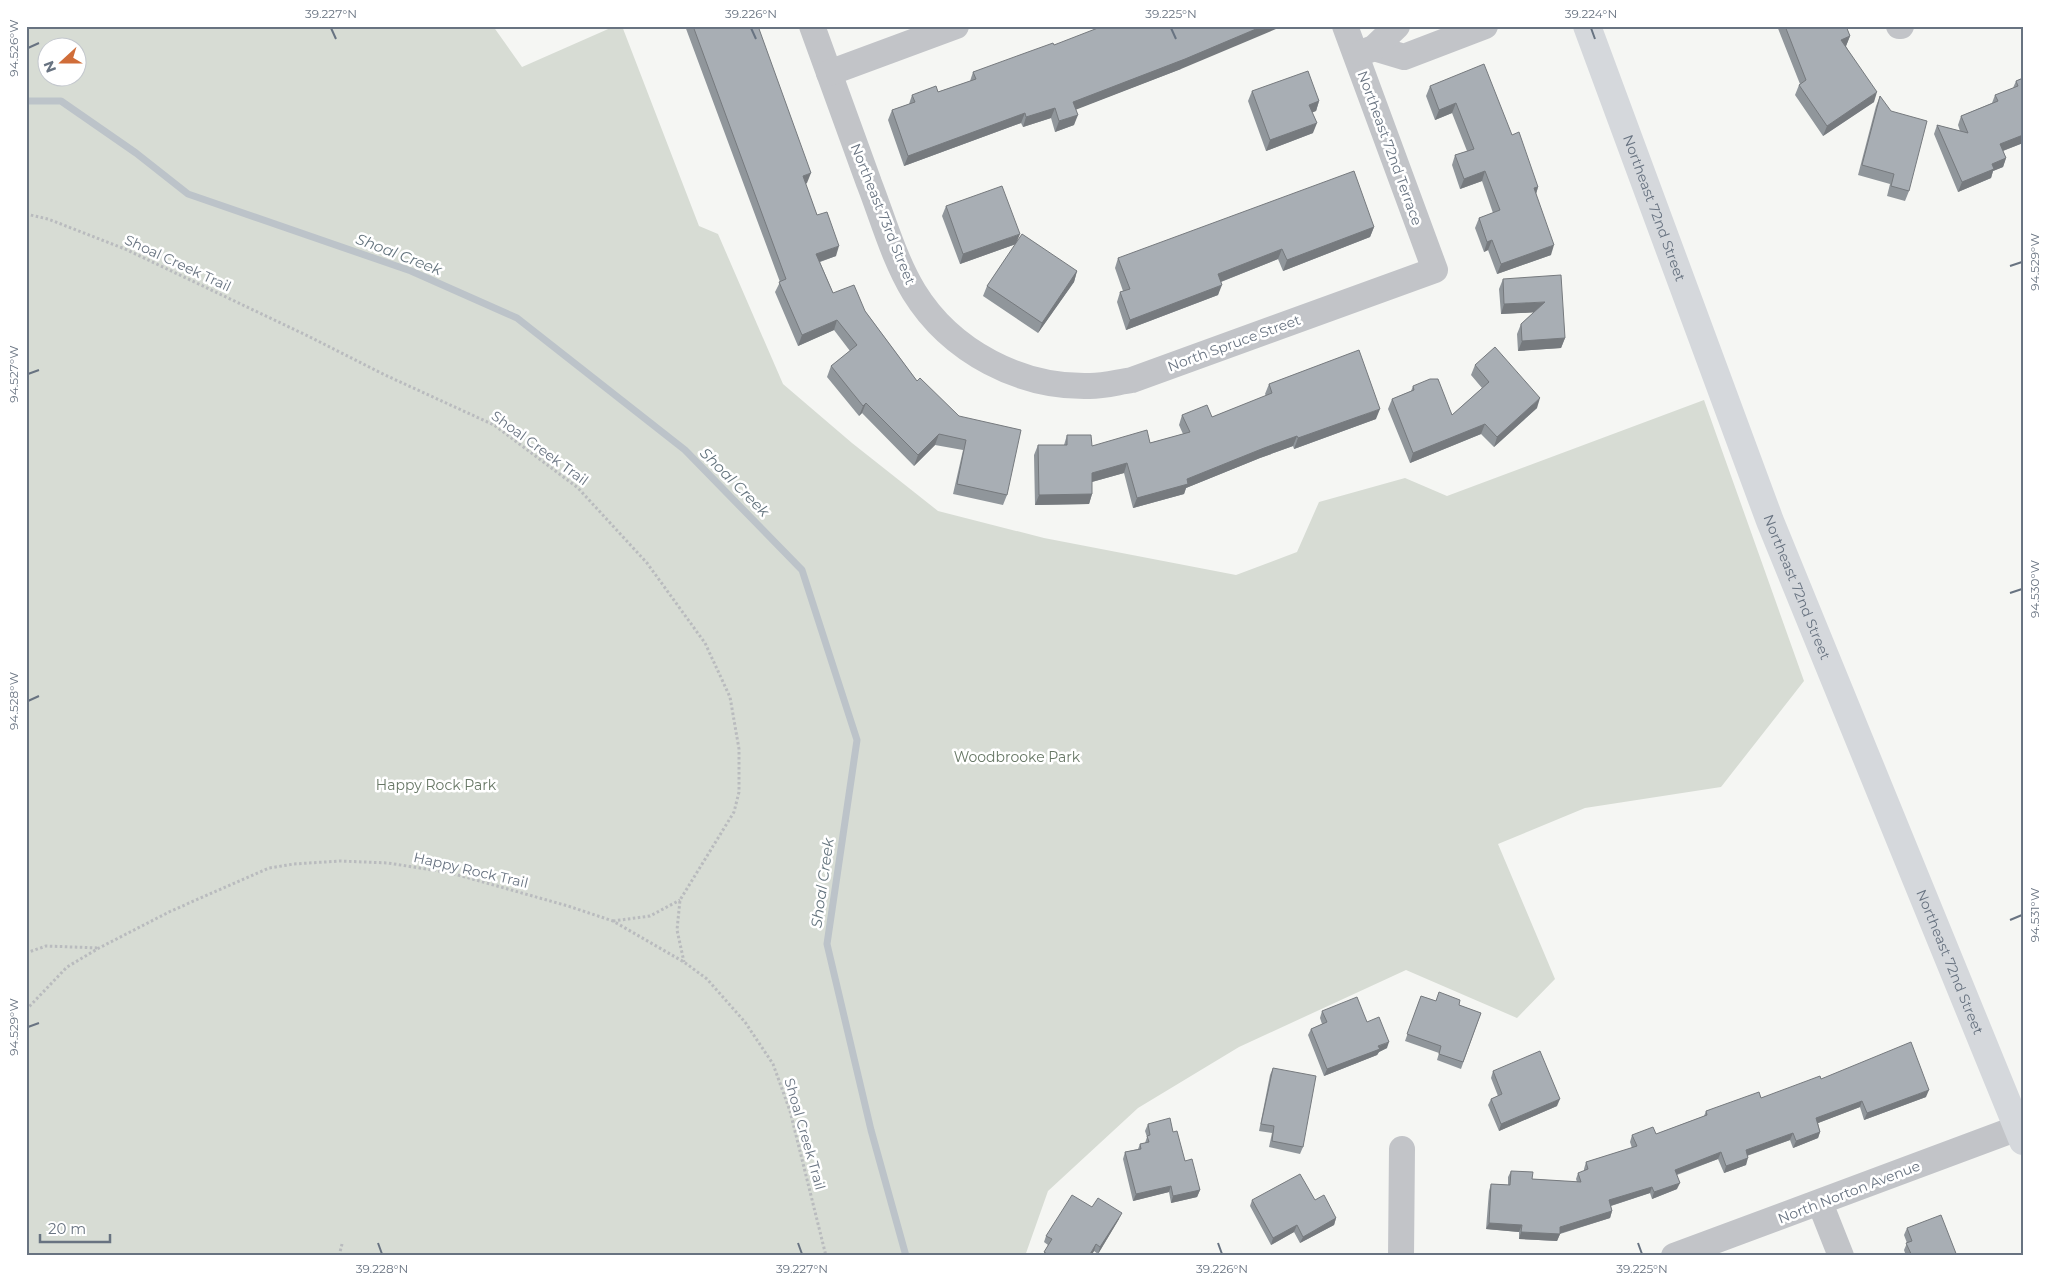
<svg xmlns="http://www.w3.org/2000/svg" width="2049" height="1282" viewBox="0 0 2049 1282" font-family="Montserrat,sans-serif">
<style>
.green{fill:#d7dcd4;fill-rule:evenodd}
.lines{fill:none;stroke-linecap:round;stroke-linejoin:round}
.stream{stroke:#bcc3c9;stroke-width:7}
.path{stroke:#b9bbbe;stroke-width:3;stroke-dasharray:2.5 2.5;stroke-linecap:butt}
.street{stroke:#c2c4c8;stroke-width:26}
.secondary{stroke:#d5d8dc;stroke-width:28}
.wall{fill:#90969b}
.shaded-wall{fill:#767a7e}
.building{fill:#a8aeb4;stroke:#767a7e}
.ticks{fill:none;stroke:#687381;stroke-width:2}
.labels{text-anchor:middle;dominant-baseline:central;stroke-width:5;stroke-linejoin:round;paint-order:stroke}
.street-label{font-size:14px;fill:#687381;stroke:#fff}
.park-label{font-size:14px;fill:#687866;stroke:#fff}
.water-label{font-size:15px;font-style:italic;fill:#63737d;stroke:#fff}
.neatline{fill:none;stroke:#687381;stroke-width:2}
.ticks-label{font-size:12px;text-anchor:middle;fill:#687381}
</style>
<rect width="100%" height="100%" fill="#f5f6f3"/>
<path class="green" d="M26,26H493L522,67L615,26H622L699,226L718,234L783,384L852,443L938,511L1044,538L1236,575L1297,552L1319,502L1405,478L1447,496L1704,400L1804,681L1721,787L1585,808L1498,844L1555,979L1517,1018L1406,970L1239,1047L1138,1108L1048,1191L1025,1256H26ZM48,48H78V78H48Z"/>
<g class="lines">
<path class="stream" d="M26,101H61L136,153L188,194L411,271L517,318L685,450L802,570L857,740L827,944L871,1130L906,1256"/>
<g class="path">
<path d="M26,214L48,219L125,249L308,336L385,375L494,425L578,488L647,563L705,643L730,697L739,749V792L734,812L680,900L677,930L684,962"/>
<path d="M613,921L650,916L680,900"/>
<path d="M26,953L46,946L99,948"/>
<path d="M26,1010L67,967L99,948L171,911L269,868L294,864L340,861L388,863L451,873L568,906L613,921L684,962L707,979L745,1022L773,1064L790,1111L826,1256"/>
<path d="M339,1256L342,1244"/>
</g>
<g class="street">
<path d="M812,26C831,79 850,131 869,183C883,219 894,259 914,292C951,352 1021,388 1090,386C1104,386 1118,382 1132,380L1435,270L1345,26"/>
<path d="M1899,26H1901"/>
<path d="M1374,48L1404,57L1485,26"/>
<path d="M1361,53L1374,48L1397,26"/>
<path d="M829,73L956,26"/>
<path d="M1820,1203L1841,1256"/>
<path d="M1401,1256L1402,1149"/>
<path d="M1674,1256L2023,1126"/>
</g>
<path class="secondary" id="s1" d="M1587,26L1770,521L2023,1141"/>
</g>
<g class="wall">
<path d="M685,26H758L807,183L805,184L817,215L836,256L820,262L833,293L865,311L917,381L920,378L1007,495L1003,505L953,494L963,450L935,445L914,466L862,413L859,416L827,377L831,366L850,351L834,330L798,346L775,292L780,282Z"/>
<path d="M1777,26H1846L1850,36L1846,46L1874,102L1823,136L1795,95L1799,85L1800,84Z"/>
<path d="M1054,45L1181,69L1076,109L1074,125L1055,132L1051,118L1023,127L1021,123L904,166L888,120L892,110L909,104L912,95L938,92L970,81L973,72Z"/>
<path d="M2023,78V143L2003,151L2006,158L2003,167L1993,171L1991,178L1958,192L1934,134L1937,125L1960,131L1958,125L1961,116L1992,103L1995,95L2013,88L2016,81Z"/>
<path d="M1430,86L1512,135L1538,187L1536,194L1551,255L1497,274L1488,250L1484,252L1475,228L1479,218L1493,213L1482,181L1460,189L1452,165L1455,155L1467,151L1452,113L1435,120L1426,96Z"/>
<path d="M1252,91L1319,101L1316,111L1312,112L1313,133L1266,151L1248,101Z"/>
<path d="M1880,96L1909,191L1905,201L1887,196L1890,184L1858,175L1876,106Z"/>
<path d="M946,206L1016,243L1077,271L1074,282L1038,333L983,296L987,286L1016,244L960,264L942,216Z"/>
<path d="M1374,227L1370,237L1283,271L1278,259L1221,282L1218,295L1126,330L1117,302L1120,292L1123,291L1115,268L1118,258Z"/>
<path d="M1503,279L1565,338L1561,348L1518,351L1517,334L1521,324L1534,312L1501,314L1499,289Z"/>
<path d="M1475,365L1537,408L1494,447L1481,434L1410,463L1388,409L1392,399L1411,391L1413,386L1452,415L1482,388L1471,375Z"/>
<path d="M1269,384L1376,419L1294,449L1293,446L1260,458L1186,488L1184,494L1133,508L1124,473L1092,482V494L1089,504L1035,505L1034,455L1038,445H1064L1067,435L1092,446L1150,443L1183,434L1179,425L1182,415L1212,417L1266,396L1265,394Z"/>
<path d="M1421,996L1436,1001L1459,1005L1481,1013L1461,1069L1437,1060L1439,1053L1405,1041Z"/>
<path d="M1322,1011L1367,1022L1387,1048L1379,1052L1377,1055L1324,1076L1308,1035L1311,1029L1322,1024L1320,1018Z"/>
<path d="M1273,1068L1303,1147L1300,1154L1269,1147L1272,1133L1259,1131L1270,1075Z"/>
<path d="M1493,1071L1557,1106L1499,1131L1488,1105L1491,1099L1498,1096L1491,1078Z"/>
<path d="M1821,1079L1926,1097L1864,1120L1860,1107L1818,1123L1820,1132L1818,1138L1793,1148L1790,1140L1747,1156L1746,1165L1724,1173L1718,1159L1677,1175V1189L1652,1199L1650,1193L1611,1206L1612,1211L1610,1218L1560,1234L1557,1241L1519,1239V1232L1486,1229L1489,1191L1491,1184L1508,1185V1177L1511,1171L1532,1179L1577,1182L1576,1179L1578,1173L1584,1171V1169L1586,1162L1632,1148L1630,1142L1632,1135L1656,1134L1704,1116L1706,1111L1761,1098Z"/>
<path d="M1148,1124L1173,1132L1185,1161L1200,1190L1197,1197L1171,1203L1169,1192L1133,1201L1123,1159L1125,1152L1138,1149L1140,1144L1145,1143L1147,1137L1145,1131Z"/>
<path d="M1252,1200H1315L1336,1218L1334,1225L1300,1243L1294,1232L1271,1245L1250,1206Z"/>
<path d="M1092,1207L1119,1219L1098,1254L1094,1251L1091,1256H1043L1048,1245L1044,1242L1046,1236Z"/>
<path d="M1907,1228L1957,1256H1906L1904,1250L1907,1243L1904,1235Z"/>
</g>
<g class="shaded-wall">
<path d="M1263,26H1283L1181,69L1070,112L1073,102Z"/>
<path d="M1850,36L1846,46L1837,50L1841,40Z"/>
<path d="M1877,92L1874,102L1823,136L1827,126Z"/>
<path d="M1319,101L1316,111L1306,115L1309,105Z"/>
<path d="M1456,103L1452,113L1435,120L1439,110Z"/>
<path d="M1055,108L1051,118L1023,127L1026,117Z"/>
<path d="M1025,113L1021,123L904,166L908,156Z"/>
<path d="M1078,115L1074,125L1055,132L1059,121Z"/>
<path d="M1317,123L1313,133L1266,151L1270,140Z"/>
<path d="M2023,135V143L1997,153L2000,144Z"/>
<path d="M2006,158L2003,167L1993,171L1991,178L1958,192L1962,182L1992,164Z"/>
<path d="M1485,171L1482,181L1460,189L1464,179Z"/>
<path d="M811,173L807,183L799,186L803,176Z"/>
<path d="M1538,187L1535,197L1534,188Z"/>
<path d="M1374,227L1370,237L1283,271L1287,260Z"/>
<path d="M1020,234L1016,244L960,264L963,254Z"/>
<path d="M1492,240L1488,250L1484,252L1487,242Z"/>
<path d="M1554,245L1551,255L1497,274L1501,264Z"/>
<path d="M839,246L836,256L813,264L816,254Z"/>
<path d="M1282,249L1278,259L1215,284L1218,274Z"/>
<path d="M1077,271L1074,282L1038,333L1042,323Z"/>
<path d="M1222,285L1218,295L1126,330L1130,320Z"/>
<path d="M1545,302L1542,312L1501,314L1504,304Z"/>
<path d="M837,320L834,330L798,346L802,335Z"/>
<path d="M1565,338L1561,348L1518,351L1522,341Z"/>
<path d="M1540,398L1537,408L1494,447L1497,437Z"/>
<path d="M866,403L862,413L859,416L863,406Z"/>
<path d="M1380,409L1376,419L1294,449L1298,438Z"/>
<path d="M1485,424L1481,434L1410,463L1413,453Z"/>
<path d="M939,434L935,445L914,466L918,455Z"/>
<path d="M1297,436L1293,446L1260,458L1186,488L1184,494L1133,508L1137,498L1187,479L1264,448Z"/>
<path d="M1127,463L1124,473L1088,483L1092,473Z"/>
<path d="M1092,494L1089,504L1035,505L1039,495Z"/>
<path d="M1389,1042L1387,1048L1379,1052L1377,1055L1324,1076L1327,1069Z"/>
<path d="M1929,1090L1926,1097L1864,1120L1867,1113Z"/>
<path d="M1560,1099L1557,1106L1499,1131L1501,1124Z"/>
<path d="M1862,1101L1860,1107L1813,1125L1816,1118Z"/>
<path d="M1820,1132L1818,1138L1793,1148L1796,1141Z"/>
<path d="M1793,1133L1790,1140L1743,1157L1746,1150Z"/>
<path d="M1721,1152L1718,1159L1672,1176L1675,1170Z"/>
<path d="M1748,1158L1746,1165L1724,1173L1726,1166Z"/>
<path d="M1680,1183L1677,1189L1652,1199L1654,1192Z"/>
<path d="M1171,1186L1169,1192L1133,1201L1136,1194Z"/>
<path d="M1652,1187L1650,1193L1607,1207L1609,1200Z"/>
<path d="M1200,1190L1197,1197L1171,1203L1173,1196Z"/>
<path d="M1612,1211L1610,1218L1558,1234H1560L1557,1241L1519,1239L1521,1232L1560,1227Z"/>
<path d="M1122,1213L1119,1219L1098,1254L1100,1247Z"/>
<path d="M1336,1218L1334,1225L1300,1243L1303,1237Z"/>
<path d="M1489,1223L1522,1225L1519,1232L1486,1229Z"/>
<path d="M1297,1225L1294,1232L1271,1245L1273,1238Z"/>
<path d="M1096,1244L1094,1251L1091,1256H1089Z"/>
</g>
<g class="building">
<path d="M693,26H758L811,173L803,176L817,215L827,212L839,246L816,254L833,293L854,285L865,311L917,381L920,378L959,416L1021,430L1007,495L957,484L966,440L939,434L918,455L866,403L863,406L831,366L857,345L837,320L802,335L779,282L786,279Z"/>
<path d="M1103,26H1263L1185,59L1073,102L1078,115L1059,121L1055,108L1026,117L1025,113L908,156L892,110L915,102L912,95L936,86L938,92L976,79L973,72L1028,52L1053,43L1054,45Z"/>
<path d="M1785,26H1846L1850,36L1841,40L1877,92L1827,126L1799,85L1806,80Z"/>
<path d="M1484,64L1512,135L1519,132L1538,187L1534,188L1554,245L1501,264L1492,240L1487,242L1479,218L1500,210L1485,171L1464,179L1455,155L1474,149L1456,103L1439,110L1430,86Z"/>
<path d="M1308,71L1319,101L1309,105L1317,123L1270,140L1252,91Z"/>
<path d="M2023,78V135L2000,144L2006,158L1992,164L1994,169L1962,182L1937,125L1968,133L1961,116L1998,101L1995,95L2018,86L2016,81Z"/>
<path d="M1880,96L1891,111L1927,121L1909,191L1891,186L1894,174L1862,165Z"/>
<path d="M1354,171L1374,227L1287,260L1282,249L1218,274L1222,285L1130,320L1120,292L1130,289L1118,258Z"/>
<path d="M1002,186L1020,234L963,254L946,206Z"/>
<path d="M1022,234L1077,271L1042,323L987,286Z"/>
<path d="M1561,275L1565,338L1522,341L1521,324L1545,302L1504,304L1503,279Z"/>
<path d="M1495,347L1540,398L1497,437L1485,424L1413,453L1392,399L1414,390L1413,386L1430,379H1438L1452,415L1489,382L1475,365Z"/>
<path d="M1359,350L1380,409L1298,438L1297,436L1264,448L1187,479L1188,484L1137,498L1127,463L1092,473V494L1039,495L1038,445H1067V435H1091L1092,446L1147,430L1150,443L1190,432L1182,415L1207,405L1212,417L1272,393L1269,384Z"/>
<path d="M1439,992L1460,1000L1459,1005L1481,1013L1463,1062L1439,1054L1441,1046L1407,1034L1421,996L1436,1001Z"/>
<path d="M1357,997L1367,1022L1379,1017L1389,1042L1378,1046L1380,1049L1327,1069L1311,1029L1327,1022L1322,1011Z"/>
<path d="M1911,1042L1929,1090L1867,1113L1862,1101L1816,1118L1820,1132L1796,1141L1793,1133L1746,1150L1748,1158L1726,1166L1721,1152L1675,1170L1680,1183L1654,1192L1652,1187L1609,1200L1612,1211L1560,1227V1234L1521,1232L1522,1225L1489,1223L1491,1184L1510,1185L1511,1171L1533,1172L1532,1179L1581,1182L1578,1173L1588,1169L1586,1162L1637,1146L1632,1135L1653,1127L1656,1134L1707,1115L1706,1111L1759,1092L1761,1098L1820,1076L1821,1079Z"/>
<path d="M1540,1051L1560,1099L1501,1124L1491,1099L1502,1094L1493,1071Z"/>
<path d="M1273,1068L1316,1076L1303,1147L1272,1141L1274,1126L1261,1124Z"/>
<path d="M1170,1118L1173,1132L1177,1131L1185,1161L1192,1159L1200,1190L1173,1196L1171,1186L1136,1194L1125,1152L1141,1149L1140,1144L1149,1142L1147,1136L1150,1135L1148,1124Z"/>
<path d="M1300,1174L1315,1200L1324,1195L1336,1218L1303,1237L1297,1225L1273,1238L1252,1200Z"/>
<path d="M1072,1195L1092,1207L1098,1198L1122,1213L1100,1247L1096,1244L1089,1256H1050L1044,1252L1052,1239L1046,1236Z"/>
<path d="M1941,1215L1957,1256H1912L1906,1243L1912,1241L1907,1228Z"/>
</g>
<path class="ticks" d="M331,28L336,39M751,28L756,39M1171,28L1176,39M1591,28L1595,39M28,48L39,43M2010,266L2022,262M28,374L39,370M2010,593L2022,589M28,701L39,696M2010,920L2022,915M28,1027L39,1023M378,1243L382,1254M798,1243L802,1254M1218,1243L1222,1254M1638,1243L1642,1254"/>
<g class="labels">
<g class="street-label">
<text transform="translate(1390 148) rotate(70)">Northeast 72nd Terrace</text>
<text stroke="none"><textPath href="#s1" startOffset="194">Northeast 72nd Street</textPath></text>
<text transform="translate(883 214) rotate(68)">Northeast 73rd Street</text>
<text transform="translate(178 263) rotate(25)">Shoal Creek Trail</text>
<text transform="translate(1234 343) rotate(-20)">North Spruce Street</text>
<text transform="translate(540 448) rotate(36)">Shoal Creek Trail</text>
<text stroke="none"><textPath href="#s1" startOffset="599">Northeast 72nd Street</textPath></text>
<text transform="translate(471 870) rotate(13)">Happy Rock Trail</text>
<text stroke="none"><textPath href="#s1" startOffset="1004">Northeast 72nd Street</textPath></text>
<text transform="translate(805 1134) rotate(74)">Shoal Creek Trail</text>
<text transform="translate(1849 1192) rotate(-21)">North Norton Avenue</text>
</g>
<g class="park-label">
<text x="1017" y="757">Woodbrooke Park</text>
<text x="436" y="785">Happy Rock Park</text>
</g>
<g class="water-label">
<text transform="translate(399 254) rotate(21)">Shoal Creek</text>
<text transform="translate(735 482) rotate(45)">Shoal Creek</text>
<text transform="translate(822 883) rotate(-82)">Shoal Creek</text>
</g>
</g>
<rect width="2049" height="1282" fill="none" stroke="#ffffff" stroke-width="55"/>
<g transform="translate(62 62) rotate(249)"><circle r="24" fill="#ffffff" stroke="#c3c7cd"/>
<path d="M0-4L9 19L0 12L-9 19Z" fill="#d06d39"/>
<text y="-8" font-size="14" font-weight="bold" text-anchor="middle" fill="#687381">N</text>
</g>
<path d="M40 1234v8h70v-8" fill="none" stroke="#687381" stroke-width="2.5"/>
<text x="48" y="1234" font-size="15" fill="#687381" stroke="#ffffff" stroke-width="4" paint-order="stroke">20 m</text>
<rect x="28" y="28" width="1994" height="1226" class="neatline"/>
<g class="ticks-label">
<text x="331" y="18">39.227°N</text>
<text x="751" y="18">39.226°N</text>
<text x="1171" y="18">39.225°N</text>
<text x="1591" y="18">39.224°N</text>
<text transform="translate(14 48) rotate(-90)" y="4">94.526°W</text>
<text transform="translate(2035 262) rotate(-90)" y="4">94.529°W</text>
<text transform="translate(14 374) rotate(-90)" y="4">94.527°W</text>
<text transform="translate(2035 589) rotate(-90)" y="4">94.530°W</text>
<text transform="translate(14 701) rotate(-90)" y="4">94.528°W</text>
<text transform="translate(2035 915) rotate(-90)" y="4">94.531°W</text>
<text transform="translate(14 1027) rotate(-90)" y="4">94.529°W</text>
<text x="382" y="1273">39.228°N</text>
<text x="802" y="1273">39.227°N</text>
<text x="1222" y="1273">39.226°N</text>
<text x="1642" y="1273">39.225°N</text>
</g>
</svg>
